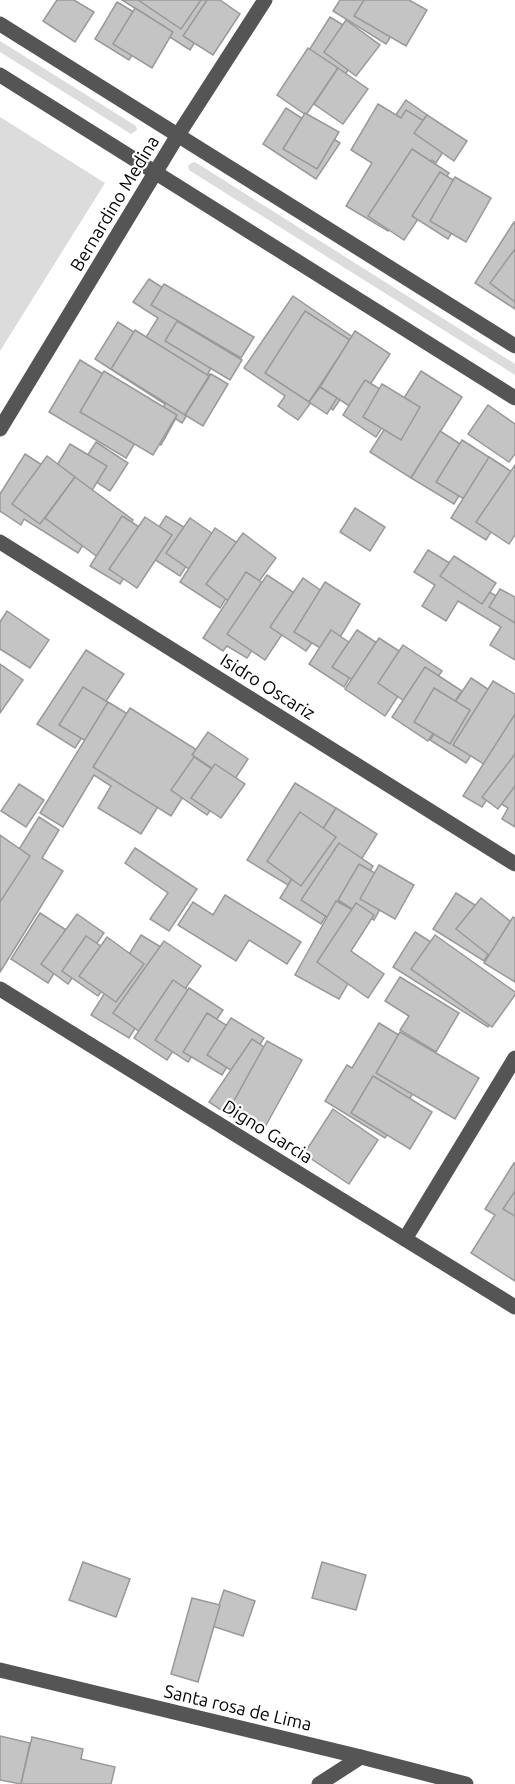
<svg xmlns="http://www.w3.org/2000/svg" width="515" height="1784" viewBox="0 0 515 1784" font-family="Ubuntu,sans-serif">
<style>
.green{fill:#dcdcdc}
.building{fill:#c4c4c4;stroke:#999;stroke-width:1.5}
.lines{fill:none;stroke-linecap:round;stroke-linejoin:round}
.minor{stroke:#555;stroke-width:15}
.labels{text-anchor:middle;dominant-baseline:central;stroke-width:4.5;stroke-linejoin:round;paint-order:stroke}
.street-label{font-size:18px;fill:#000;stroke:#fff}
</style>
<rect width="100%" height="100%" fill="#fff"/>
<g class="green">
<path d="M0,41L136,126L137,130L131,134L0,52Z"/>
<path d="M0,117L105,183L0,351Z"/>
<path d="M195,162L515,364V375L189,170L188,166L191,163Z"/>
</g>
<g class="building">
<path d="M57,0H74L94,12L75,42L43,21Z"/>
<path d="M122,0H212L219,4L190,50L162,32L165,27Z"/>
<path d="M138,0H201L181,29Z"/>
<path d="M207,0H220L240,14L213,55L183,36Z"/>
<path d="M340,0H397L409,7L386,44L333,11Z"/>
<path d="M364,0H409L427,10L406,46L354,16Z"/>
<path d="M117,2L152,23L129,60L95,39Z"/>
<path d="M135,8L173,32L152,68L113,44Z"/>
<path d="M330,17L367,40L343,78L306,55Z"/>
<path d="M346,20L380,45L356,76L324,52Z"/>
<path d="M308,48L338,68L306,115L277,95Z"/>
<path d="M338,68L368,89L343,124L314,104Z"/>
<path d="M406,100L427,115L390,169L369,154Z"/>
<path d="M378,104L401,118L406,110L452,138L436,163L432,160L388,231L346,206L372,163L351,150Z"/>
<path d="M286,108L340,143L316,179L263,144Z"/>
<path d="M305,113L339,132L317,169L283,149Z"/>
<path d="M427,115L467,141L454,161L414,133Z"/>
<path d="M412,149L449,173L404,240L368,216Z"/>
<path d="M440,172L476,194L448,239L412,216Z"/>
<path d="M455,177L491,198L466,242L430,221Z"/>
<path d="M514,222H515V309L475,283Z"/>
<path d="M515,249V302L490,283Z"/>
<path d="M149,279L233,333L208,373L212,376L182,423L162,410L165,404L95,359L118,322L145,339L158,318L133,302Z"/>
<path d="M164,284L254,337L241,358L151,305Z"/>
<path d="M293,296L373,351L333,410L315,397L298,420L278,406L285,396L244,368Z"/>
<path d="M305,311L350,340L309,402L265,373Z"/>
<path d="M177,321L242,360L230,380L165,341Z"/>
<path d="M135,330L209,376L185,415L111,369Z"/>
<path d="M355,331L390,354L354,409L320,387Z"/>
<path d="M80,360L176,418L161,445L141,433L126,458L49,412Z"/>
<path d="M104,371L177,415L153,455L80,412Z"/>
<path d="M421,371L462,397L411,478L370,452Z"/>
<path d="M211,374L228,384L203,426L185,415Z"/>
<path d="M365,380L399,401L376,437L343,415Z"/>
<path d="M382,384L420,407L401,440L363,417Z"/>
<path d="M320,387L337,398L327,414L309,402Z"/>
<path d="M488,405L515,424V454L509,462L468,434Z"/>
<path d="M440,431L482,458L454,504L411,478Z"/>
<path d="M462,440L503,466L477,507L436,482Z"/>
<path d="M96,442L128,463L110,491L78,470Z"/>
<path d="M70,444L107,466L91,492L54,470Z"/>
<path d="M25,454L107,507L78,553L24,519L21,525L0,511V494Z"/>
<path d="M47,456L75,477L40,524L12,504Z"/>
<path d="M489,457L515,474V493L486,540L451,518Z"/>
<path d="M515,465V535L509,544L476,522Z"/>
<path d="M75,477L133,520L103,561L45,518Z"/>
<path d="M355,508L385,527L370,551L340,532Z"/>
<path d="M122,516L152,535L120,584L90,566Z"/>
<path d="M166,516L203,539L180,576L143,552Z"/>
<path d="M145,517L172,535L137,588L109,569Z"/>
<path d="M190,518L226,543L202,578L166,553Z"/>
<path d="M215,528L254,554L220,608L180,582Z"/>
<path d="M243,533L276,558L239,609L206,584Z"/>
<path d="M428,550L473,577L471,581L515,607V660L490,645L501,627L458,601L446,621L422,606L435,585L414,572Z"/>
<path d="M454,556L496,583L482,604L440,576Z"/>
<path d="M246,572L283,596L261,629L265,631L247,658L227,646L223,651L203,638Z"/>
<path d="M267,575L305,600L265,660L227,634Z"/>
<path d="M303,578L329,596L318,613L328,620L306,651L270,627Z"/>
<path d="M325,582L360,604L330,654L294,632Z"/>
<path d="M500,589L515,597V623L489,607Z"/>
<path d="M7,611L49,640L30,668L0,649V622Z"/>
<path d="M331,630L365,653L344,687L309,664Z"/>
<path d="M357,630L391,652L367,689L332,667Z"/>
<path d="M379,638L419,664L385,716L345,689Z"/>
<path d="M403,645L442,671L416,709L378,683Z"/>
<path d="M86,650L124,674L75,748L37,724Z"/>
<path d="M0,664L23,680L0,713Z"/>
<path d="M425,667L462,691L428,741L392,717Z"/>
<path d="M471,678L506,701L466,763L430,740Z"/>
<path d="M493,681L515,694V721L487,766L453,745Z"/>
<path d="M83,687L119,709L96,747L59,725Z"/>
<path d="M434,688L470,710L450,744L414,722Z"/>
<path d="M108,702L188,751L184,758L187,760L141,834L98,808L111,786L94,775L63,827L40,813Z"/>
<path d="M130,708L208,757L171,816L93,767Z"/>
<path d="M515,714V827L502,819L508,808L489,796L482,807L463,796Z"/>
<path d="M208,732L248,759L233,782L192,755Z"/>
<path d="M515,754V786L498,809L482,797Z"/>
<path d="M194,757L230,781L207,815L171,790Z"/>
<path d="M215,764L245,784L221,818L191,798Z"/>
<path d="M295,783L336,808L288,885L247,860Z"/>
<path d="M19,784L44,800L26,827L1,811Z"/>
<path d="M336,808L377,834L321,924L280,898Z"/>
<path d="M300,812L336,837L301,886L267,861Z"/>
<path d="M39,817L59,830L42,858L63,871L0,972V880Z"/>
<path d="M0,835L30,856L0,902Z"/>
<path d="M339,843L373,866L336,923L301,900Z"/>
<path d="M135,848L197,889L169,931L150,919L168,893L125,863Z"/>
<path d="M359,864L394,884L374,920L355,911L338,900Z"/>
<path d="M379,865L414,885L395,919L360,899Z"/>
<path d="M456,893L507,925L484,961L433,929Z"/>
<path d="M225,895L301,942L287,964L249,940L236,961L178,925L193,902L213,915Z"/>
<path d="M481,898L515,925V943L499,963L456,929Z"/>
<path d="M336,901L355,911L332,952L358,966L339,999L295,975Z"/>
<path d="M356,903L374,915L351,951L384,974L368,998L317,962Z"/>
<path d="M40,913L77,937L48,983L11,959Z"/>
<path d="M77,914L104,933L68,984L41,964Z"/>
<path d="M513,917L515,918V982L484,963Z"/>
<path d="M415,932L479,972L468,990L498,1009L488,1027L393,967Z"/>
<path d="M141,935L179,958L129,1038L91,1015Z"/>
<path d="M435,935L515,992V995L492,1027L411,969Z"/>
<path d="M86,936L123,961L98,996L62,971Z"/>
<path d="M107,937L144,964L116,1002L79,976Z"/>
<path d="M164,941L201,966L150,1039L113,1013Z"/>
<path d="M400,977L459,1013L436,1052L400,1030L409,1016L385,1001Z"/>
<path d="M173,980L206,1002L167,1060L134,1038Z"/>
<path d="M189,988L223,1010L188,1062L155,1040Z"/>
<path d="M207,1013L245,1037L222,1075L183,1052Z"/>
<path d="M231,1018L264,1038L240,1076L207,1055Z"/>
<path d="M379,1023L458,1071L443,1096L420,1082L385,1138L325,1101L347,1065L352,1068Z"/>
<path d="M400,1032L479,1078L455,1119L376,1073Z"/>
<path d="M252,1039L290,1064L247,1127L209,1102Z"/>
<path d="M267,1041L302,1060L265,1127L230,1108Z"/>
<path d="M373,1076L432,1112L410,1149L351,1113Z"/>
<path d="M333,1109L378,1140L349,1184L304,1154Z"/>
<path d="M514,1163H515V1281L471,1253L495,1215L485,1209Z"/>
<path d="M515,1191V1216L503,1209Z"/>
<path d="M83,1562L130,1579L116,1617L69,1600Z"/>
<path d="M322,1562L366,1575L356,1610L312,1598Z"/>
<path d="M224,1590L255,1601L243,1636L212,1626Z"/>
<path d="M192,1598L220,1605L198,1682L171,1674Z"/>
<path d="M0,1736L30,1743L21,1784L0,1780Z"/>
<path d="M32,1737L83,1749L81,1759L115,1767L111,1784H21Z"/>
</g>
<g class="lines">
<g class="minor">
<path d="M0,24L515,346"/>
<path d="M0,75L515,398"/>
<path d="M0,429L178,135L265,0"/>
<path d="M0,542L515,864"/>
<path d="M0,989L515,1307"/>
<path d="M405,1239L515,1058"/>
<path d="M0,1670L361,1757L466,1784"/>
<path d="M319,1784L361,1757"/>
</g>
</g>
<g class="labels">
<g class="street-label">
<text transform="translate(114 203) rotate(-59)">Bernardino Medina</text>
<text transform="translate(268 686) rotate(32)">Isidro Oscariz</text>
<text transform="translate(268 1131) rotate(32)">Digno Garcia</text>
<text transform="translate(238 1707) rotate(13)">Santa rosa de Lima</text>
</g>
</g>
</svg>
